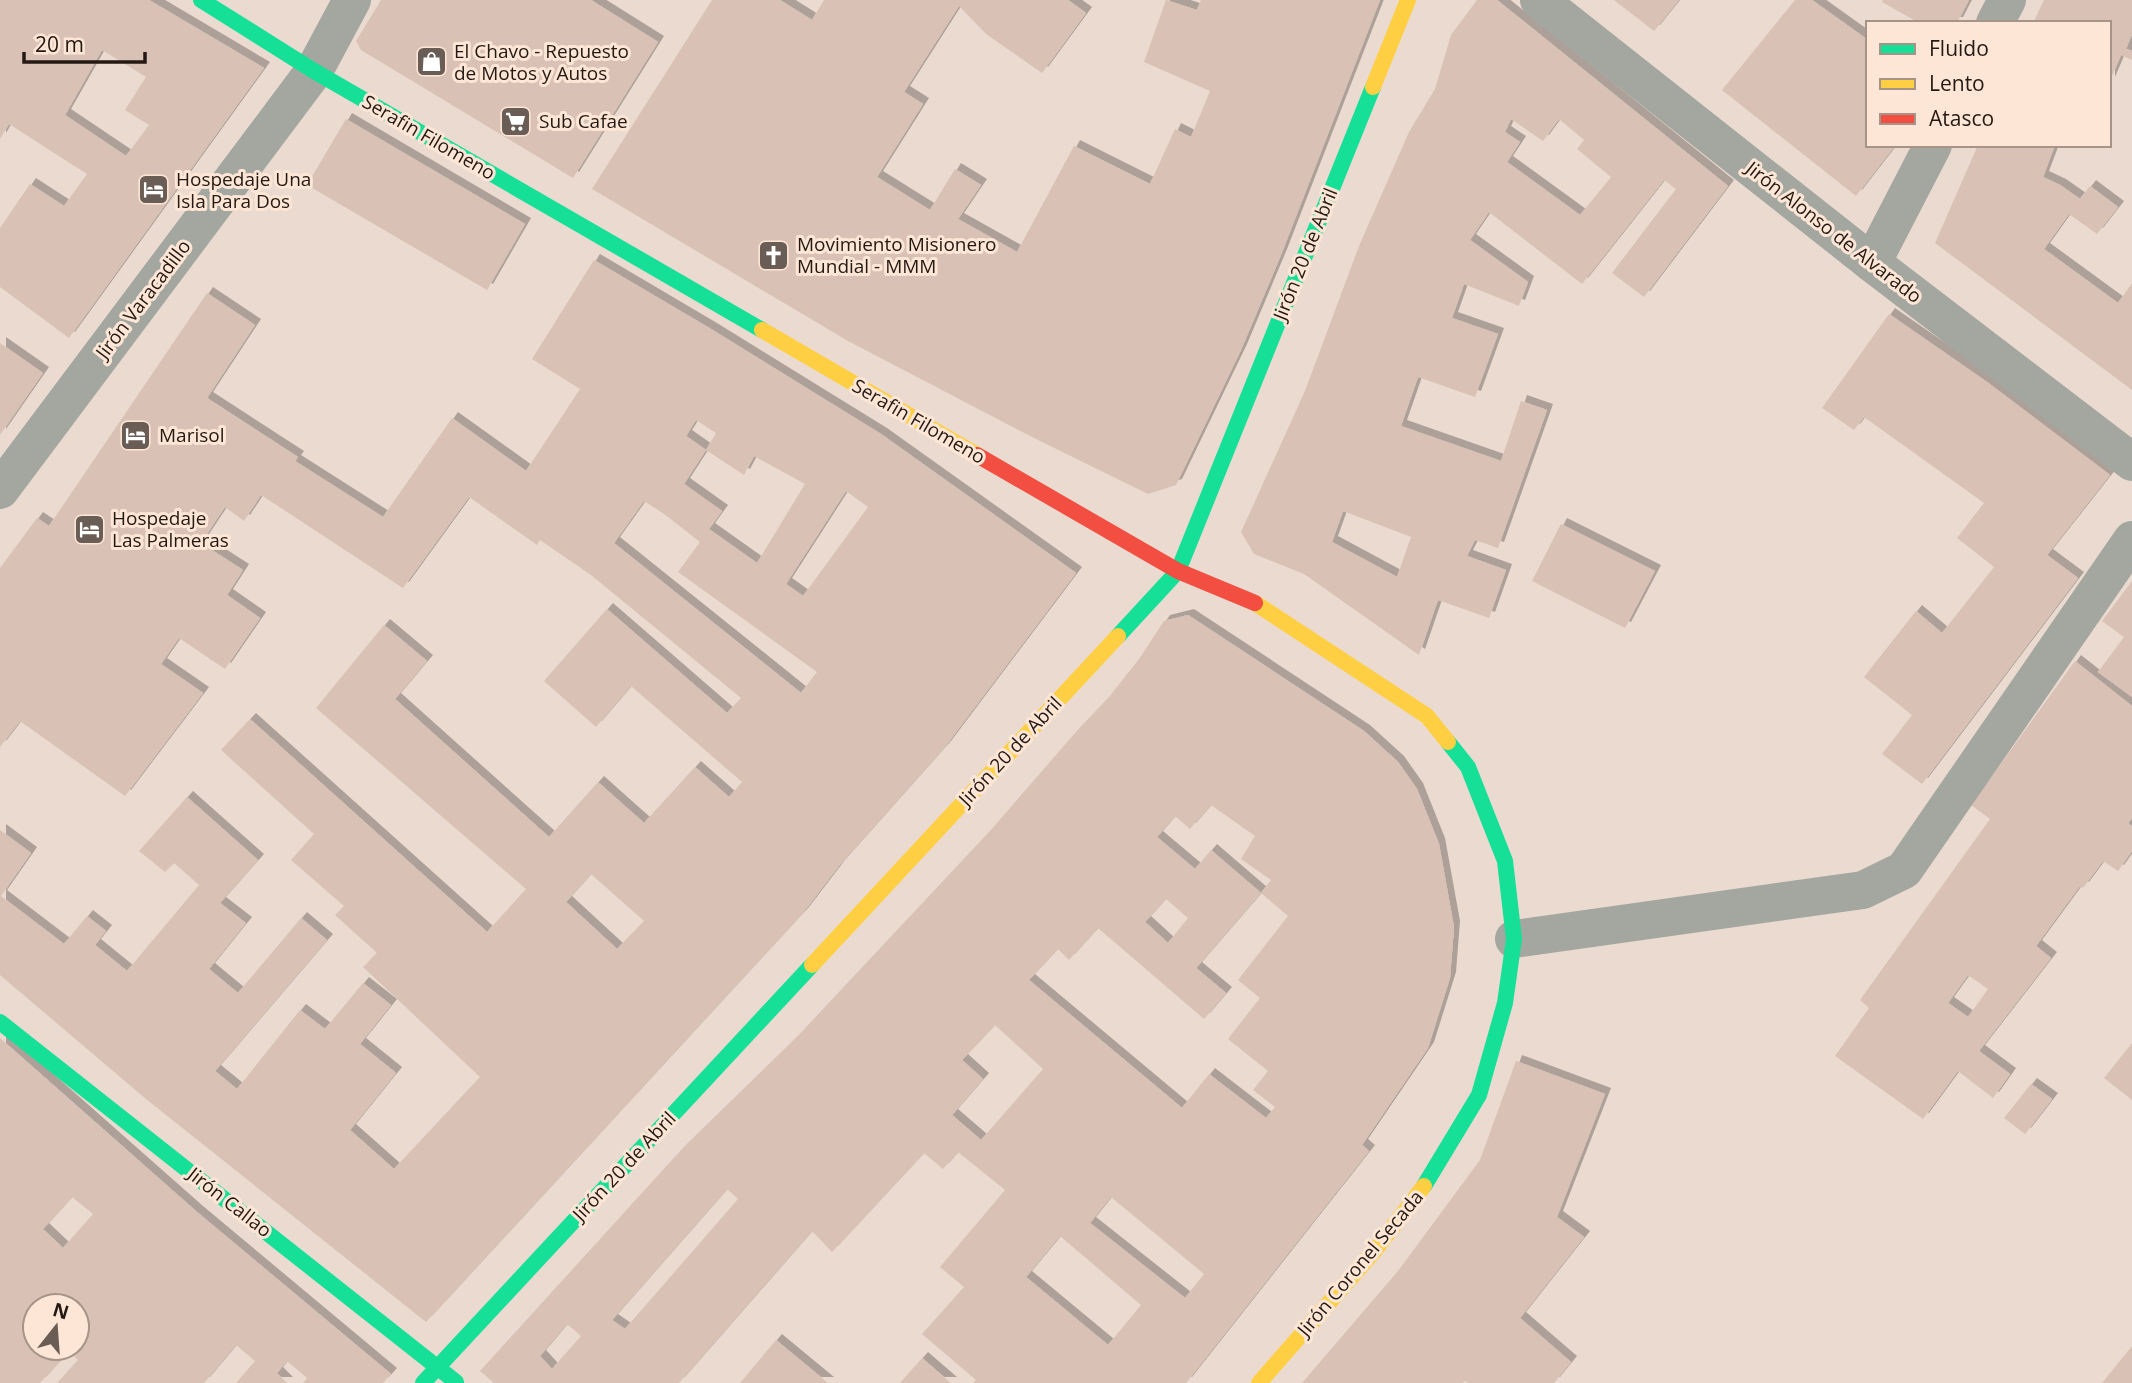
<svg xmlns="http://www.w3.org/2000/svg" width="2132" height="1383" viewBox="0 0 2132 1383" font-family="'Open Sans',sans-serif">
<style>
.building{fill:#d9c2b5;fill-rule:evenodd;filter:url(#shadow)}
.lines{fill:none;stroke-linecap:round;stroke-linejoin:round}
.street{stroke:#a3a7a0;stroke-width:38}
.fast{stroke:#16e098;stroke-width:16}
.slow{stroke:#ffcf43;stroke-width:16}
.jam{stroke:#f24e42;stroke-width:16}
.labels{text-anchor:middle;dominant-baseline:central;stroke-width:6;stroke-linejoin:round;paint-order:stroke}
.poi-label{font-size:19px;fill:#241a13;stroke:#fee6d6;text-anchor:start}
.street-label{font-size:19px;fill:#241a13;stroke:#fee6d6}
</style>
<defs>
<filter id="shadow"><feDropShadow dx="6" dy="-6" stdDeviation="0" flood-color="#0004"/></filter>
</defs>
<rect width="100%" height="100%" fill="#eadacf"/>
<g class="building">
<path d="M0,0H149L264,68L69,338L0,287V228L30,184L64,206L87,174L9,124L0,139ZM102,50L146,77L125,110L149,125L126,156L65,115Z"/>
<path d="M381,0H591L658,42L573,178L361,50L356,41Z"/>
<path d="M712,0H780L812,20L824,0H1068L1086,13L1042,73L986,34L959,6L904,92L923,104L877,177L930,210L955,169L981,185L958,219L1017,252L1074,146L1150,184L1175,129L1191,137L1210,91L1144,62L1166,0L1197,10L1201,0H1380L1281,255L1241,350L1176,485L1148,494L1032,437L848,341L592,189Z"/>
<path d="M1477,0H1497L1728,186L1644,297L1612,273L1676,189L1664,180L1582,284L1489,212L1470,240L1528,282L1519,306L1464,284L1452,318L1498,334L1475,397L1418,377L1401,426L1501,461L1521,401L1547,410L1498,548L1475,540L1467,556L1506,570L1489,618L1438,600L1419,655L1304,574L1254,554L1241,532L1305,391L1359,246L1409,132L1435,89L1451,35ZM1511,119L1543,141L1559,119L1584,140L1577,149L1611,177L1580,215L1507,162L1520,142L1505,132ZM1343,511L1411,537L1397,577L1332,542Z"/>
<path d="M1614,0H1679L1654,31Z"/>
<path d="M1795,0H1812L1868,40V145H1890L1894,147L1856,196L1722,90Z"/>
<path d="M1883,0H1969L1957,23H1919L1882,2Z"/>
<path d="M2044,0H2132V34L2126,49L2132,51V60L2121,55L2109,83V23H2033Z"/>
<path d="M346,119L525,224L487,290L307,185Z"/>
<path d="M1978,145H2055L2043,177L2060,185L2080,199L2090,186L2118,207L2097,234L2069,214L2044,249L2118,303L2132,283V390L1935,243Z"/>
<path d="M594,260L711,329L881,434L1076,573L945,747L839,866L803,913L426,1322L146,1099L0,975V830L31,853L1,896L64,944L87,916L106,931L95,945L127,971L199,885L174,863L165,872L139,851L187,797L258,860L220,903L246,923L209,969L238,993L301,918L327,940L215,1071L237,1089L300,1010L325,1029L363,983L391,1005L360,1044L396,1073L350,1130L394,1169L480,1077L363,967L377,953L335,915L344,906L291,860L314,834L221,750L250,719L487,932L526,889L316,708L384,625L427,661L395,699L549,837L598,782L644,823L695,767L729,797L742,782L631,686L596,727L544,681L607,609L727,713L741,698L591,575L540,540L537,545L469,497L403,588L261,495L244,521L225,507L201,543L243,570L227,595L260,618L225,669L179,638L161,664L203,693L125,796L20,721L0,747V568L37,518L49,526L207,293L255,325L207,398L298,457L295,461L383,517L452,418L526,471L580,389L532,359ZM696,420L716,433L706,450L744,475L754,456L805,484L757,563L709,529L722,511L684,484L706,450L686,436ZM846,491L868,507L803,596L786,584ZM644,501L664,514L700,542L678,572L817,672L801,693L614,543ZM591,874L644,921L617,949L566,902Z"/>
<path d="M1889,314L1987,382L2110,475L2047,555L2078,578L1922,784L1882,754L1912,715L1864,677L1916,611L1942,633L1994,567L1957,538L1984,503L1864,417L1854,430L1822,408Z"/>
<path d="M0,343L43,373L0,435Z"/>
<path d="M1561,524L1655,571L1625,628L1532,581Z"/>
<path d="M2132,581V697L2098,672L2124,637L2102,621Z"/>
<path d="M1188,615L1364,731L1398,762L1417,789L1439,844L1454,927L1450,978L1428,1048L1362,1145L1369,1151L1186,1383H973L976,1380L922,1334L964,1287L940,1267L1005,1190L958,1152L943,1169L924,1153L832,1252L812,1231L679,1383H494L480,1371L682,1149L795,1039L990,831L1075,733L1109,697L1139,659L1164,621ZM1211,805L1255,836L1241,859L1271,880L1261,893L1288,916L1238,980L1260,998L1228,1039L1268,1071L1253,1090L1275,1107L1266,1118L1209,1074L1182,1108L1029,980L1058,949L1069,960L1098,928L1204,1019L1226,993L1196,968L1261,893L1211,850L1195,869L1157,837L1175,816L1190,829ZM1166,899L1188,918L1168,943L1145,922ZM995,1025L1043,1069L981,1140L952,1115L983,1079L962,1060ZM727,1189L738,1199L625,1329L612,1320ZM1111,1197L1204,1274L1185,1298L1090,1223ZM1060,1236L1141,1305L1108,1345L1026,1277ZM567,1324L581,1336L552,1369L540,1356Z"/>
<path d="M2075,661L2132,706V818L2128,823L2132,826V851L2118,871L2103,861L2083,888L2080,886L2036,946L2051,958L1979,1051L2010,1074L1993,1098L1958,1071L1923,1119L1835,1056L1869,1008L1860,1000L1990,819L1971,805ZM1968,975L1988,989L1968,1017L1948,1003Z"/>
<path d="M0,1038L197,1212L391,1374L383,1383H303L307,1378L287,1361L277,1373L287,1383H236L255,1361L236,1345L204,1383H57L78,1360L69,1351L40,1383H0ZM72,1197L93,1214L63,1248L43,1229ZM35,1306H77V1348H35Z"/>
<path d="M2132,1043V1100L2104,1078Z"/>
<path d="M1516,1061L1605,1094L1557,1217L1584,1237L1520,1318L1571,1362L1554,1383H1468L1465,1381L1463,1383H1302L1398,1271L1480,1160Z"/>
<path d="M2031,1084L2052,1099L2025,1134L2004,1118Z"/>
<path d="M776,1340L828,1383H740Z"/>
<path d="M2132,1346V1383H2102Z"/>
<path d="M922,1358L951,1383H900Z"/>
</g>
<g class="lines">
<g class="street">
<path d="M1539,0L1872,263L2132,462"/>
<path d="M1995,23L2007,0"/>
<path d="M1872,263L1933,145"/>
<path d="M0,490L314,71L352,0"/>
<path d="M1514,939L1863,890L1904,870L2132,540"/>
</g>
<g class="fast">
<path d="M201,0L314,71L762,330"/>
<path d="M1118,636L1178,571L1373,87"/>
<path d="M0,1022L456,1382"/>
<path d="M1424,1186L1479,1095L1505,1003L1514,939L1505,861L1468,767L1448,742"/>
<path d="M423,1383L812,965"/>
</g>
<g class="slow">
<path d="M1373,87L1408,0"/>
<path d="M762,330L977,455"/>
<path d="M1255,603L1427,716L1448,742"/>
<path d="M812,965L1118,636"/>
<path d="M1259,1383L1376,1249L1424,1186"/>
</g>
<path class="jam" d="M977,455L1178,571L1255,603"/>
</g>
<defs>
<symbol id="shop-square" viewBox="-11 -11 22 22"><rect x="-9" y="-9" width="18" height="18" rx="4" fill="#695d55" stroke="#fee6d6"/><path d="M-5-2.5h2.3a2.7 3.5 0 0 1 5.4 0H5L5.5 6h-11ZM-1.5-2.5h3a1.5 2.3 0 0 0-3 0Z" fill="#fff"/></symbol>
<symbol id="supermarket-square" viewBox="-11 -11 22 22"><rect x="-9" y="-9" width="18" height="18" rx="4" fill="#695d55" stroke="#fee6d6"/><path d="M-6-5.5h2.5l.6 2H6L4.5 2H-2.5L-4.4-4H-6ZM-1.5 3.2a1.3 1.3 0 1 0 .1 0ZM3 3.2a1.3 1.3 0 1 0 .1 0Z" fill="#fff"/></symbol>
<symbol id="hotel-square" viewBox="-11 -11 22 22"><rect x="-9" y="-9" width="18" height="18" rx="4" fill="#695d55" stroke="#fee6d6"/><path d="M-6-4.5h1.5V1H6V5H4.5V3h-9V5H-6ZM-4 0a1.8 1.8 0 1 1 3.6 0ZM.5 0V-2.5h3Q6-2.5 6 0Z" fill="#fff"/></symbol>
<symbol id="church-square" viewBox="-11 -11 22 22"><rect x="-9" y="-9" width="18" height="18" rx="4" fill="#695d55" stroke="#fee6d6"/><path d="M-1.2-6h2.4v3.5h3.3v2.4h-3.3V6h-2.4V-.1h-3.3v-2.4h3.3Z" fill="#fff"/></symbol>
</defs>
<g fill-rule="evenodd">
<use href="#shop-square" x="414" y="44" width="35" height="35"/>
<use href="#supermarket-square" x="498" y="104" width="35" height="35"/>
<use href="#hotel-square" x="136" y="172" width="35" height="35"/>
<use href="#church-square" x="756" y="238" width="35" height="35"/>
<use href="#hotel-square" x="118" y="418" width="35" height="35"/>
<use href="#hotel-square" x="72" y="512" width="35" height="35"/>
</g>
<g class="labels">
<g class="poi-label">
<text x="454" y="51">El Chavo - Repuesto<tspan x="454" dy="22">de Motos y Autos</tspan></text>
<text x="539" y="121">Sub Cafae</text>
<text x="176" y="179">Hospedaje Una<tspan x="176" dy="22">Isla Para Dos</tspan></text>
<text x="797" y="244">Movimiento Misionero<tspan x="797" dy="22">Mundial - MMM</tspan></text>
<text x="159" y="435">Marisol</text>
<text x="112" y="518">Hospedaje<tspan x="112" dy="22">Las Palmeras</tspan></text>
</g>
<g class="street-label">
<text transform="translate(429 137) rotate(30)">Serafin Filomeno</text>
<text transform="translate(1834 232) rotate(38)">Jirón Alonso de Alvarado</text>
<text transform="translate(1305 254) rotate(-68)">Jirón 20 de Abril</text>
<text transform="translate(143 299) rotate(-53)">Jirón Varacadillo</text>
<text transform="translate(919 421) rotate(30)">Serafin Filomeno</text>
<text transform="translate(1010 751) rotate(-47)">Jirón 20 de Abril</text>
<text transform="translate(624 1166) rotate(-47)">Jirón 20 de Abril</text>
<text transform="translate(230 1202) rotate(38)">Jirón Callao</text>
<text transform="translate(1360 1263) rotate(-50)">Jirón Coronel Secada</text>
</g>
</g>
<rect x="1866" y="21" width="245" height="126" fill="#fee6d6" stroke="#a79488" stroke-width="2"/>
<rect x="1880" y="44" width="35" height="10" fill="#16e098" stroke="#a79488" stroke-width="2"/>
<text x="1929" y="56" font-size="21" fill="#241a13">Fluido</text>
<rect x="1880" y="79" width="35" height="10" fill="#ffcf43" stroke="#a79488" stroke-width="2"/>
<text x="1929" y="91" font-size="21" fill="#241a13">Lento</text>
<rect x="1880" y="114" width="35" height="10" fill="#f24e42" stroke="#a79488" stroke-width="2"/>
<text x="1929" y="126" font-size="21" fill="#241a13">Atasco</text>
<g transform="translate(56 1327) rotate(17)"><circle r="33" fill="#fee6d6" stroke="#a79488" stroke-width="2"/>
<path d="M0-5L12 26L0 18L-12 26Z" fill="#695d55"/>
<text y="-10" font-size="19" font-weight="bold" text-anchor="middle" fill="#241a13">N</text>
</g>
<path d="M24 52v10h121v-10" fill="none" stroke="#241a13" stroke-width="3.5"/>
<text x="35" y="52" font-size="21" fill="#241a13" stroke="#fee6d6" stroke-width="5" paint-order="stroke">20 m</text>
</svg>
